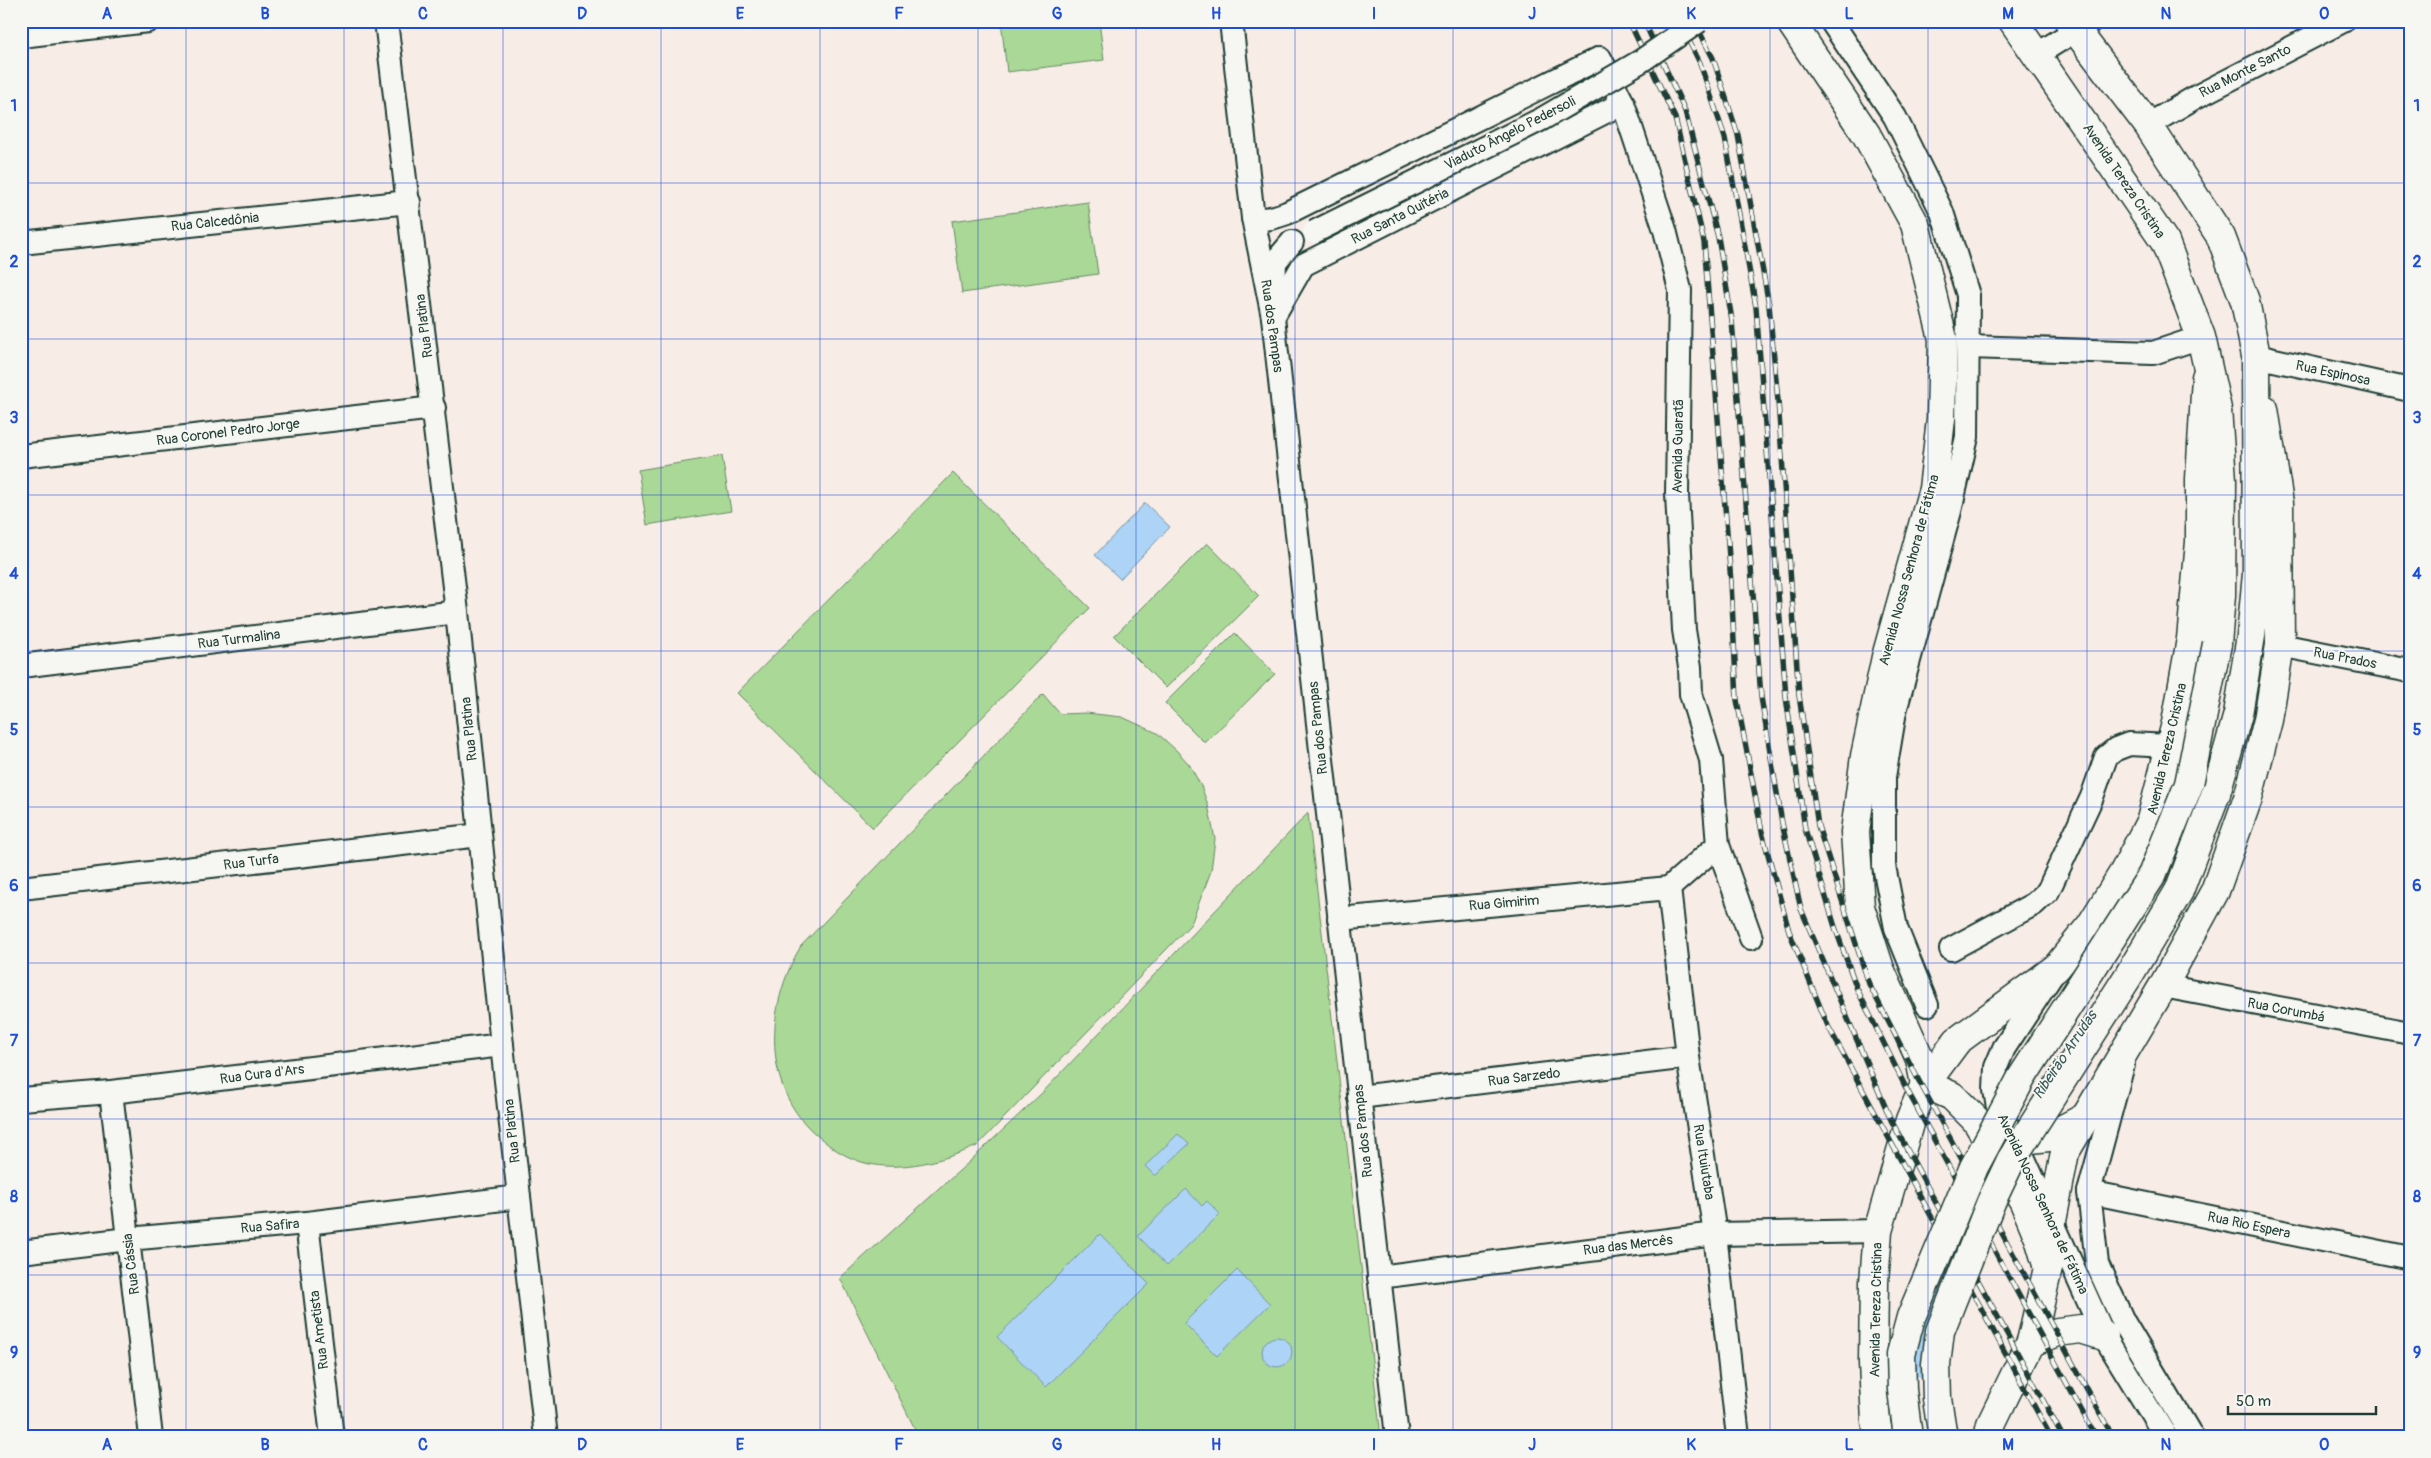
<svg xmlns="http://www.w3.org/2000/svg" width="2431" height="1458" viewBox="0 0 2431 1458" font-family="Pangolin,sans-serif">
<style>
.green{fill:#aad896;stroke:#648a65}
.water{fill:#add3f6;stroke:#7497a8}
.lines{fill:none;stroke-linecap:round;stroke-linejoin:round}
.river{stroke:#add3f6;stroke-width:35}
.minor-casing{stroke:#1f3d34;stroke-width:26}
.major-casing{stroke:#1f3d34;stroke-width:31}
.highway-casing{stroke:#1f3d34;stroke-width:31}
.minor{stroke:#f6f6f2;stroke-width:22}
.major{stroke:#f6f6f2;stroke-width:28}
.highway{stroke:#f6f6f2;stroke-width:28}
.rail-casing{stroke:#1f3d34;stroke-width:5.5}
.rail{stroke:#f6f6f2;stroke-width:4;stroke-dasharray:11;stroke-linecap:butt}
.minor-bridge-casing{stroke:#1f3d34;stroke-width:26;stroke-linecap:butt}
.highway-bridge-casing{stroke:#1f3d34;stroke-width:31;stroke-linecap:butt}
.minor-bridge{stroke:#f6f6f2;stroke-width:22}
.highway-bridge{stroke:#f6f6f2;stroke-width:28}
.grid{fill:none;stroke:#1d4ed8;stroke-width:1;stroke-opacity:0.55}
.labels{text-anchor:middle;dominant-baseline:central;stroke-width:4;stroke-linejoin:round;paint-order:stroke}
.street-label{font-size:14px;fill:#1f3d34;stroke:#f6f6f2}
.water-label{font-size:15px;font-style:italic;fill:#3b5b5b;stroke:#f6f6f2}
.neatline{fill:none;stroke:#1d4ed8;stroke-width:2}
.grid-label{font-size:16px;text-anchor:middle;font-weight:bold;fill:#1d4ed8}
</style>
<rect width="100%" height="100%" fill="#f8ece6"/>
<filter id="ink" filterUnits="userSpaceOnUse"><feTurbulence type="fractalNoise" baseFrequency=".02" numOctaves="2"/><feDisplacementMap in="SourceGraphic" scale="10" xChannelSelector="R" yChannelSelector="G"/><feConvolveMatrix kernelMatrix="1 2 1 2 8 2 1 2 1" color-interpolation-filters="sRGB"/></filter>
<g filter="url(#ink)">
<g class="green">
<path d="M1001,21H1099L1104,60L1007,72Z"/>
<path d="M1088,202L1098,274L962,293L952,221Z"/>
<path d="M722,456L731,511L647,525L638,470Z"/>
<path d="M953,473L1090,608L873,828L737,693Z"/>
<path d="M1207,543L1259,596L1166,688L1114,636Z"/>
<path d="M1235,633L1275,674L1205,743L1165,703Z"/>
<path d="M1043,694L1060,714L1086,713L1122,717L1157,733L1176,750L1189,764L1201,786L1208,805L1215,839L1211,871L1191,924L977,1146C943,1161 901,1172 865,1163C847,1158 833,1149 819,1137C761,1090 765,1006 801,946Z"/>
<path d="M1308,813L1381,1437H919L840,1278L968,1163L1043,1092Z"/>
</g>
<g class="water">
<path d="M1145,503L1170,527L1120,579L1095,555Z"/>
<path d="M1178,1134L1189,1144L1155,1176L1145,1166Z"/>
<path d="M1186,1189L1202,1206L1207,1201L1220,1214L1167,1266L1138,1236Z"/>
<path d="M1100,1234L1149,1284L1046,1387L997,1337Z"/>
<path d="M1237,1270L1270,1304L1217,1356L1184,1323Z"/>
<circle cx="1277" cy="1352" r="15"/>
</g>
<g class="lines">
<path class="river" d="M1928,1362L1934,1295L1948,1254"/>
<defs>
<g id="minor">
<path d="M386,21L457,612L502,1045L546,1437"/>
<path d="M1231,21L1253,218L1273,317L1397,1437"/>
<path d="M1831,21L1895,117L1942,212L1968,295L1967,437L1950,511L1895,711L1884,777V866L1896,928L1927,1005"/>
<path d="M21,36L148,21"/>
<path d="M2036,55L2091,21"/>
<path d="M2148,125L2194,98L2343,21"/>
<path d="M1253,218C1265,221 1275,217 1287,213L1600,58L1623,103L1665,230L1680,290L1677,494L1684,630L1690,667L1691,694L1711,760L1718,845L1751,938"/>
<path d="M21,243L409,202"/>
<path d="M1274,290L1275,262L1292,242"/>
<path d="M1273,317L1303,265L1623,103"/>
<path d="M1968,347L2153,353L2201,337"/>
<path d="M2256,356L2410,390"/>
<path d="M21,456L434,408"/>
<path d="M2280,645L2410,671"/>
<path d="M21,666L457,612"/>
<path d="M21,888L480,835"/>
<path d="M1669,888L1688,1057L1715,1234L1738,1437"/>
<path d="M1669,888L1718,845"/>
<path d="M1339,919L1669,888"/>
<path d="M1951,949L2034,904L2048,891L2092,797L2106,757L2116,749L2129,744L2170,746"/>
<path d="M2052,975L2004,1048L1996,1067L1995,1090L1998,1108L2016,1141L2104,1336L2166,1437"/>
<path d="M2163,986L2410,1033"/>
<path d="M2123,1065L2089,1192L2097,1264L2123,1321L2192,1437"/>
<path d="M111,1092L151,1437"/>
<path d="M1359,1097L1688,1057"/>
<path d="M21,1099L111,1092L502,1045"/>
<path d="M2089,1192L2410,1258"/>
<path d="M307,1223L332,1437"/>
<path d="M21,1252L128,1239L307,1223L519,1197"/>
<path d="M1379,1277L1715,1234L1878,1231"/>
</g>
<g id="major">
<path d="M1790,21L1866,134L1915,224L1943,339L1941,419L1933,489L1886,657L1865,756L1855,832L1860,907L1880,969L1920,1059L1925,1084L1952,1096L1976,1120L2024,1202L2039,1238L2048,1268"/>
<path d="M2016,1141L2048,1137L2086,1117"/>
<path d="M2031,1342L2058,1332L2081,1329L2104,1336"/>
<path d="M1879,1437L1876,1421L1873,1363L1874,1282L1878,1231L1910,1120L1925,1084L1957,1041L2056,968L2091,925L2124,872L2151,820L2176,723L2191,639L2200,542V479L2206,377"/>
<path d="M1988,1437L1991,1424L2031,1342L2048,1268L2052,1221L2065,1152L2163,986L2215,891L2248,798L2268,720L2280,645L2279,503L2264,409"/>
</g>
<g id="highway">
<path d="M2013,21L2165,242L2201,337L2217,409L2222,480L2221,595L2217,644"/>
<path d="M2069,21L2148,125L2221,237L2245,301L2256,356L2257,574L2251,636L2238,714L2216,793"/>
</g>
</defs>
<use href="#minor" class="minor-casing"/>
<use href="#major" class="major-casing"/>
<use href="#highway" class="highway-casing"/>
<use href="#minor" class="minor"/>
<use href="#major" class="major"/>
<use href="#highway" class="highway"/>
<defs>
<g id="rail">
<path d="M1629,21L1675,118L1704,242L1731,582L1737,700L1762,832L1789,931L1828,1026L2051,1437"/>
<path d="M1644,21L1685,111L1718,237L1732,320L1761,697L1782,823L1801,909L1891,1120L2063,1437"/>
<path d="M1679,21L1700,63L1725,138L1756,307L1786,697L1805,829L1835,927L1857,989L1906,1088L2096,1437"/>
<path d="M1694,21L1713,58L1738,135L1769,305L1778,401L1799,695L1818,826L1869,984L1919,1081L2113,1437"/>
</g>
</defs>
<use href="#rail" class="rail-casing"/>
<use href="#rail" class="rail"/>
<defs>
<path id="minor-bridge" d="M1314,232L1542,119L1641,61L1699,21"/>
<g id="highway-bridge">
<path d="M1908,1437L1902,1390L1901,1354L1911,1317L1974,1167L1996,1126L2022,1077L2152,875L2189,784L2217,644"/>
<path d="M1943,1437L1937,1399L1936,1364L1940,1331L1991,1202L2011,1160L2129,975L2179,891L2216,793"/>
</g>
</defs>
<use href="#minor-bridge" class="minor-bridge-casing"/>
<use href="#highway-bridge" class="highway-bridge-casing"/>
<use href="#minor-bridge" class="minor-bridge"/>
<use href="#highway-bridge" class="highway-bridge"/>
</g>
</g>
<path class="grid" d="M186,21V1437M344,21V1437M503,21V1437M661,21V1437M820,21V1437M978,21V1437M1136,21V1437M1295,21V1437M1453,21V1437M1612,21V1437M1770,21V1437M1928,21V1437M2087,21V1437M2245,21V1437M21,183H2410M21,339H2410M21,495H2410M21,651H2410M21,807H2410M21,963H2410M21,1119H2410M21,1275H2410"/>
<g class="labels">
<g class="street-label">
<text transform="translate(2245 71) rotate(-27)">Rua Monte Santo</text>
<text transform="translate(1510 133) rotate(-27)">Viaduto Ângelo Pedersoli</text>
<text transform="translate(2124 181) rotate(56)">Avenida Tereza Cristina</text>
<text transform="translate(1400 216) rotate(-27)">Rua Santa Quitéria</text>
<text transform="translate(215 222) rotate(-6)">Rua Calcedônia</text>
<text transform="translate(424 326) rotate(-97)">Rua Platina</text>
<text transform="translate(1272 326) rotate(82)">Rua dos Pampas</text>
<text transform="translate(2333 373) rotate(12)">Rua Espinosa</text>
<text transform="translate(228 432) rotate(-7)">Rua Coronel Pedro Jorge</text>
<text transform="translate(1678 446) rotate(-89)">Avenida Guaratã</text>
<text transform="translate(1909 570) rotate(-75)">Avenida Nossa Senhora de Fátima</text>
<text transform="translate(239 639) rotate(-7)">Rua Turmalina</text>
<text transform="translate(2345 658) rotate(11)">Rua Prados</text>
<text transform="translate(1318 728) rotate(-96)">Rua dos Pampas</text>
<text transform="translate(469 729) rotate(-96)">Rua Platina</text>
<text transform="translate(2167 749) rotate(-77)">Avenida Tereza Cristina</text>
<text transform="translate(251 862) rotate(-7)">Rua Turfa</text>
<text transform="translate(1504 903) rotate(-5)">Rua Gimirim</text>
<text transform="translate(2286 1010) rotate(11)">Rua Corumbá</text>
<text transform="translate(262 1074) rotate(-7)">Rua Cura d'Ars</text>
<text transform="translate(1524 1077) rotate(-7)">Rua Sarzedo</text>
<text transform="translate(512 1131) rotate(-96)">Rua Platina</text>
<text transform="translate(1363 1131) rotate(-96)">Rua dos Pampas</text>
<text transform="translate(1704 1162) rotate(81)">Rua Ituiutaba</text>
<text transform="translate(2043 1204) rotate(65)">Avenida Nossa Senhora de Fátima</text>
<text transform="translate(2249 1225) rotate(12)">Rua Rio Espera</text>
<text transform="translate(270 1226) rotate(-5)">Rua Safira</text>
<text transform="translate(1628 1245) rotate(-7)">Rua das Mercês</text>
<text transform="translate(131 1264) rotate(-97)">Rua Cássia</text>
<text transform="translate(1876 1310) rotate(-89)">Avenida Tereza Cristina</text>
<text transform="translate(319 1330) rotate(-97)">Rua Ametista</text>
</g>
<g class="water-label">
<text transform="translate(2065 1055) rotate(-56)">Ribeirão Arrudas</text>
</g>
</g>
<rect width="2431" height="1458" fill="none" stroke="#f6f6f2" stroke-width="55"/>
<path d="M2228 1406v8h148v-8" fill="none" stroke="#1f3d34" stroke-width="2.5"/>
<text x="2236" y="1406" font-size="15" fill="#1f3d34" stroke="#f6f6f2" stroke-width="4" paint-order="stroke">50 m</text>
<rect x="28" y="28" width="2376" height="1402" class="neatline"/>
<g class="grid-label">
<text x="107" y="19">A</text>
<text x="265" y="19">B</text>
<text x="423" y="19">C</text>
<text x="582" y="19">D</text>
<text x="740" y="19">E</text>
<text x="899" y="19">F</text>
<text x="1057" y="19">G</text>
<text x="1216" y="19">H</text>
<text x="1374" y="19">I</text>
<text x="1532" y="19">J</text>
<text x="1691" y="19">K</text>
<text x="1849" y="19">L</text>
<text x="2008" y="19">M</text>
<text x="2166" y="19">N</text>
<text x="2324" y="19">O</text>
<text x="14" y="111">1</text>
<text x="2417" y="111">1</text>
<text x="14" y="267">2</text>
<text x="2417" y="267">2</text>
<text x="14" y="423">3</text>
<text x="2417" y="423">3</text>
<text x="14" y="579">4</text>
<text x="2417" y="579">4</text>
<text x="14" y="735">5</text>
<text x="2417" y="735">5</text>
<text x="14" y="891">6</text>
<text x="2417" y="891">6</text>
<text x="14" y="1046">7</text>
<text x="2417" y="1046">7</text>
<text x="14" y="1202">8</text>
<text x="2417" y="1202">8</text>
<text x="14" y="1358">9</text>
<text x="2417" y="1358">9</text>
<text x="107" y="1450">A</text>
<text x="265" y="1450">B</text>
<text x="423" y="1450">C</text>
<text x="582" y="1450">D</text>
<text x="740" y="1450">E</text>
<text x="899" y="1450">F</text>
<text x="1057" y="1450">G</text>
<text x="1216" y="1450">H</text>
<text x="1374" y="1450">I</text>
<text x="1532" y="1450">J</text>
<text x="1691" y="1450">K</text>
<text x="1849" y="1450">L</text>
<text x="2008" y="1450">M</text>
<text x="2166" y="1450">N</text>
<text x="2324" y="1450">O</text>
</g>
</svg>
